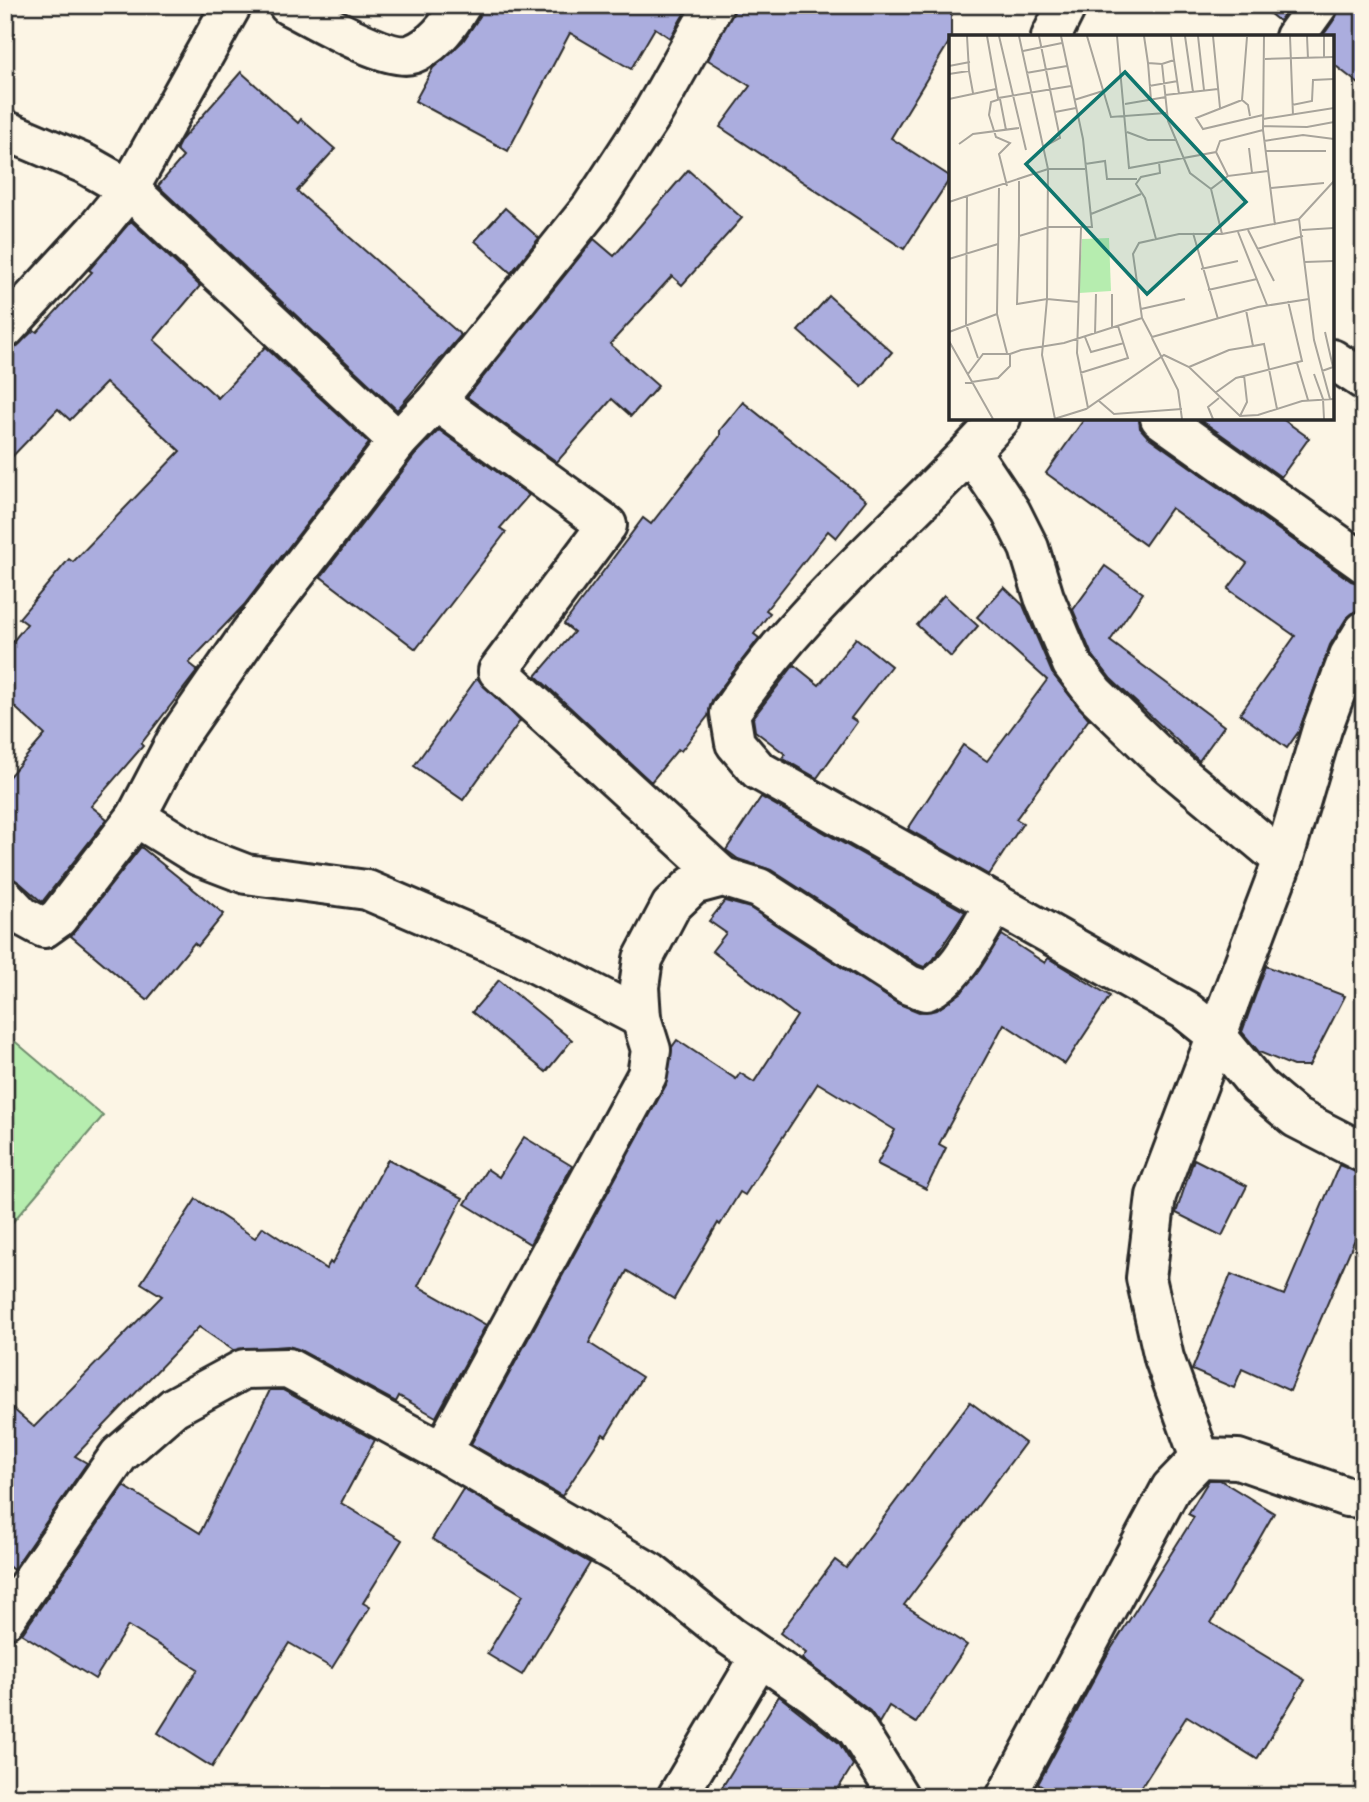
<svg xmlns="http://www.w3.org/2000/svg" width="1369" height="1802" viewBox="0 0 1369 1802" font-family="Pangolin,sans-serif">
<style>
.green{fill:#b6edaf;stroke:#708c6d;stroke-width:2}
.building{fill:#abadde;stroke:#2b2b2b;stroke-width:2}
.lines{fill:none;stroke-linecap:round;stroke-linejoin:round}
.minor-casing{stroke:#2b2b2b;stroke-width:44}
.minor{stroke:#fcf5e5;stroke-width:38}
.inset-road{fill:none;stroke:#a8a49b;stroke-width:2}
.view{fill:#0f766e;fill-opacity:0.15;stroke:#0f766e;stroke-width:3.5}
.inset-edge{fill:none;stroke:#2b2b2b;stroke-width:3.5}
</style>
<rect width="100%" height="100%" fill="#fcf5e5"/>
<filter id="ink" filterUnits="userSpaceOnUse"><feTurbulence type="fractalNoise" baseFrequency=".0143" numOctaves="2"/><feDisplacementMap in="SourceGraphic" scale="14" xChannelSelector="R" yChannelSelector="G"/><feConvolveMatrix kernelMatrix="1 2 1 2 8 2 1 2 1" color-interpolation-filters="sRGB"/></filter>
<g filter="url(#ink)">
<path class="green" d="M5,1033L103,1116L5,1231Z"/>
<g class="building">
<path d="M483,5H689L670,38L655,28L631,69L570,33L508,151L415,101L433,68L463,41L480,16Z"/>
<path d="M736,5H951V39L891,138L951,177L904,249L720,127L750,86L708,60Z"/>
<path d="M1259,5H1291L1279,21Z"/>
<path d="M1340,5H1364V88L1332,63V37H1322L1336,17Z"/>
<path d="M241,72L298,123L301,119L335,149L297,191L461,335L397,410L158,186L183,157L176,150L181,140Z"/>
<path d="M688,170L742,218L682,285L672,276L610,344L658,386L631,416L612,399L557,462L467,397L594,239L614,256Z"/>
<path d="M505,208L539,238L511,273L475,241Z"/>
<path d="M131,221L200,286L154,340L218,398L265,347L369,443L244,605L189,663L198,670L141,744L143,746L91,806L107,819L42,902L20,883L5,877V781L45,735L5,698V651L27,624L19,618L69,559L73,562L180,451L106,383L70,420L58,409L5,464V357L34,330L37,332L92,272L89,270Z"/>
<path d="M829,296L892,352L862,387L798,331Z"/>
<path d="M743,402L866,500L836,538L828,531L766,610L770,613L754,634L759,638L712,700L708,716L681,751L678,749L651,782L536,676L574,632L564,624L643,518L651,524L720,436V430Z"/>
<path d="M1085,418H1139L1140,428L1147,436L1351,581L1364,585V609L1354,612L1346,619L1330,645L1299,731L1287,748L1240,714L1295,636L1228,589L1247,563L1171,508L1145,545L1046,473Z"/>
<path d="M1198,418H1281L1309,438L1281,477Z"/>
<path d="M439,430L529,495L500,528L506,532L416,649L321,577L415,455Z"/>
<path d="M1105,566L1143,593L1110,641L1224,726L1199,761L1111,679L1091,653L1073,610Z"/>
<path d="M1004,587L1023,605L1052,673L1089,719L1016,819L1023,823L989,875L908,829L963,745L987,761L1047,680L977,617Z"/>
<path d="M944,595L978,626L951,657L917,625Z"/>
<path d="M856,638L891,666L851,718L857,722L817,778L782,758L785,754L755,731L753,718L794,665L819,685Z"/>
<path d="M477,678L520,721L463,800L414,766Z"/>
<path d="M761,797L965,912L933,960L924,967L919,965L771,870L738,859L726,850Z"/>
<path d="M141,847L224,914L198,946L194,943L147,1000L71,936Z"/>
<path d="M725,901L750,908L897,1003L919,1012L937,1010L962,992L1002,935L1045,963L1048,958L1110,996L1065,1064L1004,1024L939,1144L946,1148L926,1189L877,1164L895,1130L818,1083L745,1195L740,1192L720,1225L718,1223L674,1299L627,1271L589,1343L642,1377L606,1436L603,1434L562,1496L471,1444L666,1085L672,1047L677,1040L736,1079L740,1073L754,1082L797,1016L712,951L726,933L709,921Z"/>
<path d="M1266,966L1345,996L1309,1066H1293L1259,1052L1242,1032Z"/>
<path d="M499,980L572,1040L546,1072L472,1012Z"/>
<path d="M524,1137L572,1166L530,1244L465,1204L487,1169L499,1177Z"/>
<path d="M388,1159L463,1198L418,1286L486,1325L436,1417L399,1396L396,1402L298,1349L288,1346L233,1350L199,1327L75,1456L87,1463L13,1570L5,1563V1402L34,1427L162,1296L141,1283L196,1199L255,1238L263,1227L326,1269L330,1262L332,1264Z"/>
<path d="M1194,1159L1247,1186L1222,1236L1176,1213Z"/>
<path d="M1339,1165L1364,1175V1218L1290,1391L1242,1369L1234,1388L1192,1370L1231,1274L1284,1295Z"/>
<path d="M270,1390H283L375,1440L341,1503L402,1540L363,1603L370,1607L332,1668L289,1643L212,1767L158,1733L198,1669L128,1626L95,1679L22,1634L124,1486L200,1533Z"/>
<path d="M970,1402L1025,1443L904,1605L967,1645L916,1723L889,1706L879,1723L870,1711L802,1659L806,1653L780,1633L835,1560L846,1568Z"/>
<path d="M1209,1480H1220L1274,1513L1211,1623L1305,1680L1257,1759L1187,1716L1135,1797H1058L1038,1784L1106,1657L1194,1517L1188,1514Z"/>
<path d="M463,1489L590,1563L522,1675L487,1654L523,1595L432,1539Z"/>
<path d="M779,1696L839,1743L853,1765L833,1797H716Z"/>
</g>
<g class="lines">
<defs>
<g id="minor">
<path d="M288,5C312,17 388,62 412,54C433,46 450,24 461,5"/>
<path d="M1051,37L1067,5"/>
<path d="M1295,37L1318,5"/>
<path d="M5,130L85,164L129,189L398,441"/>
<path d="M5,329L95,231L129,189L232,5"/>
<path d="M1332,359L1364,380"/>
<path d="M436,401L607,525L498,671L723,877"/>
<path d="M1001,418C912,518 805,601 730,713L735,743L758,770L1185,1010L1216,1035L1258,1086L1296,1118L1364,1153"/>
<path d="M1160,418L1364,563"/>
<path d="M971,452L1011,512L1029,548L1044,597L1072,664L1095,694L1160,757L1283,860"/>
<path d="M136,817L199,856L246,874L367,890L521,956L641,1018"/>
<path d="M5,898L22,916L44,928L58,918L136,817L178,737L250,633L398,441L436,401L591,208L651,116L714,5"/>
<path d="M442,1452L647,1075L651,1050L641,1018L639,987L643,959L671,906L693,885L723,877L759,888L909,985L926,991C959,976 976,933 996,903"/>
<path d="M1200,1458L1164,1358L1146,1278L1156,1196L1283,860L1322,729L1349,656L1364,631"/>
<path d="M5,1619L119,1455L174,1407L244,1369L288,1368L442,1452L651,1573L730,1636L815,1695L856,1728L899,1797"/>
<path d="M677,1797L760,1657"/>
<path d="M1006,1797L1171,1488L1200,1458L1238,1459L1347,1497L1364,1498"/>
</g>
</defs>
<use href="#minor" class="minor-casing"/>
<use href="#minor" class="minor"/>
</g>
</g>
<g transform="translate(949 35)">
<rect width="385" height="385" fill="#fcf5e5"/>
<path d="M160,203L162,256L130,258L133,204Z" fill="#b6edaf"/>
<path class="inset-road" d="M18,1L20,36M38,1L49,63L122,51M50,1L77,115M70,1L99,134L98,264L93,320L106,384M90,1L111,103L94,112M112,1L134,104L143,192H100L70,201L68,269L98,264L130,267M138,1L162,82L217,78M168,1L180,133L267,117L271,106L314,95M195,1L199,28L213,29L225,25L222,1M236,1L244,57M249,1L255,55M264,1L271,73M315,1L314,95L326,190M341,1L344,81M358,1L359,24M74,16L113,8M375,23V1M316,24L385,22M225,25L230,59M199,28L202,65M213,29L219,86L241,138L262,154M0,31L21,27M77,38L118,31M0,39L20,36L24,58M200,51L229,46M216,60L269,54M0,64L47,54M125,65L154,56M293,65L298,2M176,69L217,62M343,70L363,66L364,45L385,44M106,77L127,73M301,81L299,70L293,65L247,83L254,94L314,80M314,84L385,73M314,91L358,92L385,87M57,95L51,64L42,67L40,80L47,102L61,108L50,119L58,151M178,97L199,105H228M315,106L354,100L385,104M10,109L24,99L70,93M300,113L303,138M317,116H377M267,117L279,141L319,136M136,129L156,126L158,144H188M50,153L48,279L58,318M322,153L375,148M18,161L17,289L29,323M0,167L99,134H136M142,179L192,159M350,184L365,305L381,364M132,193L128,318L139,373M299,195L325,246M353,195L385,193M289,197L318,270M244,198L269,284M273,199L262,154L279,141M70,201V146M207,204L196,163L187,149L192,142L211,138L210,127M308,214L354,201M0,224L49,209M356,227L385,226M252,234L289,226M259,255L308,244M360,264L309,272L203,302L193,283L184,219L190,208L230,199H273L350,184L385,146M192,274L236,264M297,275L304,311L315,309L328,374M163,293V259M0,297L48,279M146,299L147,259M136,302L142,317L175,308M203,303L229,355L233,384M0,306L44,384M348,328L359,365M240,332L280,315L304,311M373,336L384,332L376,297M131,338L179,323L169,291M19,339L34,319H61M365,339L374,364L375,384M16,348L49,343L61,331V319L72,315L115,308L193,283M266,358L287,343L353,326L339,266M150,366L165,379L233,374M291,381L298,367L295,340M105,384L137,374L215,320L240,332L291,381L309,380L353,366L385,364M264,384L259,372L270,363"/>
<path class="view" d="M176,37L297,167L198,259L77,129Z"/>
<rect width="385" height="385" class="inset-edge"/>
</g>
<rect width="1369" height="1802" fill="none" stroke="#fcf5e5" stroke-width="28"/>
<rect x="14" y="14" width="1341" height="1774" fill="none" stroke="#2b2b2b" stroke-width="2.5" filter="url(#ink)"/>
</svg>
